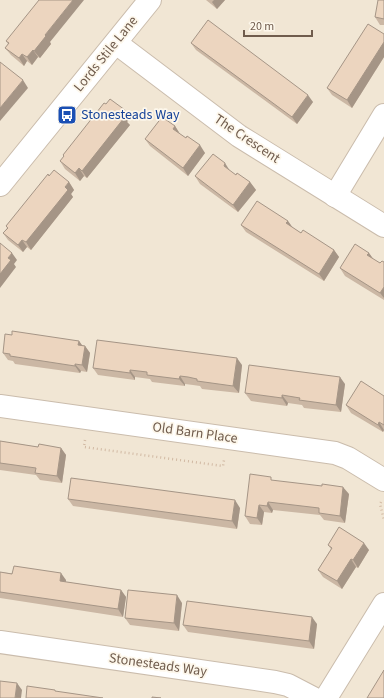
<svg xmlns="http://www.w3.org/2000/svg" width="384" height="698" viewBox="0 0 384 698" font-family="'Source Sans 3',sans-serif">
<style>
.residential{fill:#f1e6d4}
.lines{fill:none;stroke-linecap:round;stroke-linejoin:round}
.minor-casing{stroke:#cabcac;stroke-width:24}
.path{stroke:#d1b9a3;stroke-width:2.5;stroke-dasharray:1 3;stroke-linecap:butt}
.minor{stroke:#fff;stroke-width:22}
.wall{fill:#cbb7a4}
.shaded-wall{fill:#a59586}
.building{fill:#ecd5bf;stroke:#a59586}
.labels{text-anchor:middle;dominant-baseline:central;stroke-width:3.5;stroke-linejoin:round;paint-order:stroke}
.street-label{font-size:14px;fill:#705c4d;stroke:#fdf7eb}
.transit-label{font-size:14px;fill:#164399;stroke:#fdf7eb;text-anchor:start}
</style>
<rect width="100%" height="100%" fill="#faf4e5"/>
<rect class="residential" x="0" y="0" width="384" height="698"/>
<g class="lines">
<defs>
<g id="minor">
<path d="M116,43L239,136L384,226"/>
<path d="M0,185L150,0"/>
<path d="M335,196L384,115"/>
<path d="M0,406L335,453L348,458L384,480"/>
<path d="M0,642L275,682L288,685L313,698"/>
<path d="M326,698L384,604"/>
</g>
</defs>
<use href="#minor" class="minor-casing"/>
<g class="path">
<path d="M85,440L84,447L223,466L224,460"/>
<path d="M381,502L380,504L384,520"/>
</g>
<use href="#minor" class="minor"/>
</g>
<g class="wall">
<path d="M206,0H225L217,9Z"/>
<path d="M384,0V25H380L375,17Z"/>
<path d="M384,34V57L352,108L332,95L327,88Z"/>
<path d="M6,41L50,42L51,44L40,58L38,57L32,65L27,61L24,66L11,55L5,48L8,44Z"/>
<path d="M191,43L313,102L297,124L196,50Z"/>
<path d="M106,104L125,110L130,118L127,122L130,125L87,178L84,176L80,181L65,169L60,161L64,157L63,155Z"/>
<path d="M175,126L180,134L205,153L188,176L150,146L145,139Z"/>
<path d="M230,171L236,175L250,182L256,190L238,212L200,184L195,176Z"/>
<path d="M49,176L69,182L74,190L71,194L73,197L31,250L27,247L23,252L8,240L3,233L7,228L6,226Z"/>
<path d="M288,221L292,227L301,233L334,250L339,257L324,281L246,232L241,225Z"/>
<path d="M369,253L373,259L380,263L384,262V300L345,276L340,268Z"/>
<path d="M12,335L79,341L82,345L85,346L90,353L87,372L81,371L80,373L15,364L13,361L8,360L3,353Z"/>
<path d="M242,365L239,393L202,389L200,386L193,385L185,384V386L152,382L150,379L135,377V380L98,375L93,368Z"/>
<path d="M345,384L341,412L304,408L302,405L288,403L287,406L251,401L245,393Z"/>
<path d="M384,396V430L383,432L351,413L346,405Z"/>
<path d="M0,441L38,447L61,448L66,455L62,483L40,480L36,475L0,470Z"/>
<path d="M274,481L349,494L345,523L324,520L320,515L273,510L272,513L264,512L262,525L250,524L245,516Z"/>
<path d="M68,499L240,508L237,529L73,506Z"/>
<path d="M328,545L369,550L358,568L356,567L342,589L323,577L318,570L331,549Z"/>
<path d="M0,572L66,580V582L121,590L126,597L123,617L0,598Z"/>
<path d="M182,603L179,631L130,625L125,618Z"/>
<path d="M317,624L314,649L188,632L183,625Z"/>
</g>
<g class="shaded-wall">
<path d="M73,0H84L50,42L51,44L40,58L34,51L45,35Z"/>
<path d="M214,0H225L217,9L212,2Z"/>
<path d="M384,42V57L352,108L347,100Z"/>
<path d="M33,50L38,57L32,65L27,57Z"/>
<path d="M22,54L27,61L24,66L19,58Z"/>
<path d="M23,80L28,88L0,121V108Z"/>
<path d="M308,95L313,102L297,124L292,117Z"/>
<path d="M125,110L130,118L127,122L130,125L87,178L82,171Z"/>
<path d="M175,126L180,134L173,129Z"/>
<path d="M200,145L205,153L188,176L183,168Z"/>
<path d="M225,163L230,171L224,166Z"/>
<path d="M79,168L84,176L80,181L75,173Z"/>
<path d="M69,182L74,190L71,194L73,197L31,250L26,242Z"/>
<path d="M250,182L256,190L238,212L233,205Z"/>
<path d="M288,221L293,228L286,223Z"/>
<path d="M22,240L27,247L23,252L18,245Z"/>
<path d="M334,250L339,257L324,281L319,274Z"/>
<path d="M12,253L17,260L14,264L16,267L0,288V274L8,258Z"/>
<path d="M369,253L374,260L367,255Z"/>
<path d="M384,287V298L380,293Z"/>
<path d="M79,341L84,348L78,345Z"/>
<path d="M85,346L90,353L87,372L82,365Z"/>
<path d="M237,358L242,365L239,393L233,386Z"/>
<path d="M75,364L81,371L80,373L75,366Z"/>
<path d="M130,370L135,377V380L130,373Z"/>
<path d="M180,376L185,384V386L179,379Z"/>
<path d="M340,377L345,384L341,412L336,405Z"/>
<path d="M282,395L288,403L287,406L282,398Z"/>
<path d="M379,422L384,430L383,432L378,425Z"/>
<path d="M61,448L66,455L62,483L57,476Z"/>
<path d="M343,487L349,494L345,523L340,516Z"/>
<path d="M235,500L240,508L237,529L232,521Z"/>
<path d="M268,502L273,510L272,513L267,506Z"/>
<path d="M259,505L264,512L262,525L257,518Z"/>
<path d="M364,543L369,550L358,568L353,560Z"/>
<path d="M351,559L356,567L342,589L337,581Z"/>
<path d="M61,573L66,580L65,588L60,581Z"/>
<path d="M121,590L126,597L123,617L118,609Z"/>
<path d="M177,595L182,603L179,631L174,623Z"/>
<path d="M312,617L317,624L314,649L309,641Z"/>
<path d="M17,683L22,690L21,698H15Z"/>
</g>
<g class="building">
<path d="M39,0H73L45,35L46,36L34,51L33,50L27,57L22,54L19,58L5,48L9,43L6,41Z"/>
<path d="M378,0H384V19L375,17Z"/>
<path d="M208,20L308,95L292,117L191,43Z"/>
<path d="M368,24L384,34V42L347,100L327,88Z"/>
<path d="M0,62L23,80L0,108Z"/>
<path d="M110,99L125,110L121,116L124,118L82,171L79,168L75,173L60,161L64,156L63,155L104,103L106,104Z"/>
<path d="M162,117L175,126L173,129L186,138L187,136L200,145L183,168L145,139Z"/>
<path d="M213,154L225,163L224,166L236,175L237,173L250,182L233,205L195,176Z"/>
<path d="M54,170L69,182L65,187L68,190L26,242L22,240L18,245L3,233L8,228L6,226L48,174L49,176Z"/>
<path d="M257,201L288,221L286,223L301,233L303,230L334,250L319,274L241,225Z"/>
<path d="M0,243L12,253L8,258L11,260L0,274Z"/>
<path d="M355,244L369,253L367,255L380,263L382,261L384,262V287L380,293L340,268Z"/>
<path d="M12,331L79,341L78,345L85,346L82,365L75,364V366L10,356V354L3,353L5,334L12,335Z"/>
<path d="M97,340L237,358L233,386L197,381V379L188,377L180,376L179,379L147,375V372L130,370V373L93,368Z"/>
<path d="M249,365L340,377L336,405L299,400L300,398L282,395V398L245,393Z"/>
<path d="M361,381L384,396V425L379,422L378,425L346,405Z"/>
<path d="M0,441L38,447L39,444L61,448L57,476L35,473L36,468L0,463Z"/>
<path d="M250,474L271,477V480L322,486V484L343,487L340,516L319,513V508L268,502L267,506L259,505L257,518L245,516Z"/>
<path d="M71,478L235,500L232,521L68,499Z"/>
<path d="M339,527L364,543L353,560L351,559L337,581L318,570L332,548L328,545Z"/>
<path d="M14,566L61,573L60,581L121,590L118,609L0,592V572L12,574Z"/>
<path d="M128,590L177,595L174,623L125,618Z"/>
<path d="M187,601L312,617L309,641L183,625Z"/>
<path d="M384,670V698H367Z"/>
<path d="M0,681L17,683L15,698H0Z"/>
<path d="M27,686L55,690V691L103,698H26Z"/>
<path d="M152,697L161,698H152Z"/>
</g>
<defs>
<symbol id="bus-square" viewBox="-11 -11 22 22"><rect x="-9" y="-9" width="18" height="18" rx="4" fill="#1a4fb4" stroke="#fdf7eb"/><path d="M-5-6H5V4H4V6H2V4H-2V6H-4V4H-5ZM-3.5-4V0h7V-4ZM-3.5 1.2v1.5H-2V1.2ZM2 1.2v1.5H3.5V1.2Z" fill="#fff"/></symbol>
</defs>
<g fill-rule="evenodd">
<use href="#bus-square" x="56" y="104" width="22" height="22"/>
</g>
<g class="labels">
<g class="street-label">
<text transform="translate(106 54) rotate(-51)">Lords Stile Lane</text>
<text transform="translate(247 139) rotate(34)">The Crescent</text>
<text transform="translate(195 433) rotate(8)">Old Barn Place</text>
<text transform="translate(158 665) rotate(8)">Stonesteads Way</text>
</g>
<g class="transit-label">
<text x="81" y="115">Stonesteads Way</text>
</g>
</g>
<path d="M244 30v6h68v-6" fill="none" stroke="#705c4d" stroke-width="2"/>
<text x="250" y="30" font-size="12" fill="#705c4d" stroke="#fdf7eb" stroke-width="3" paint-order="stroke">20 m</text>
</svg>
